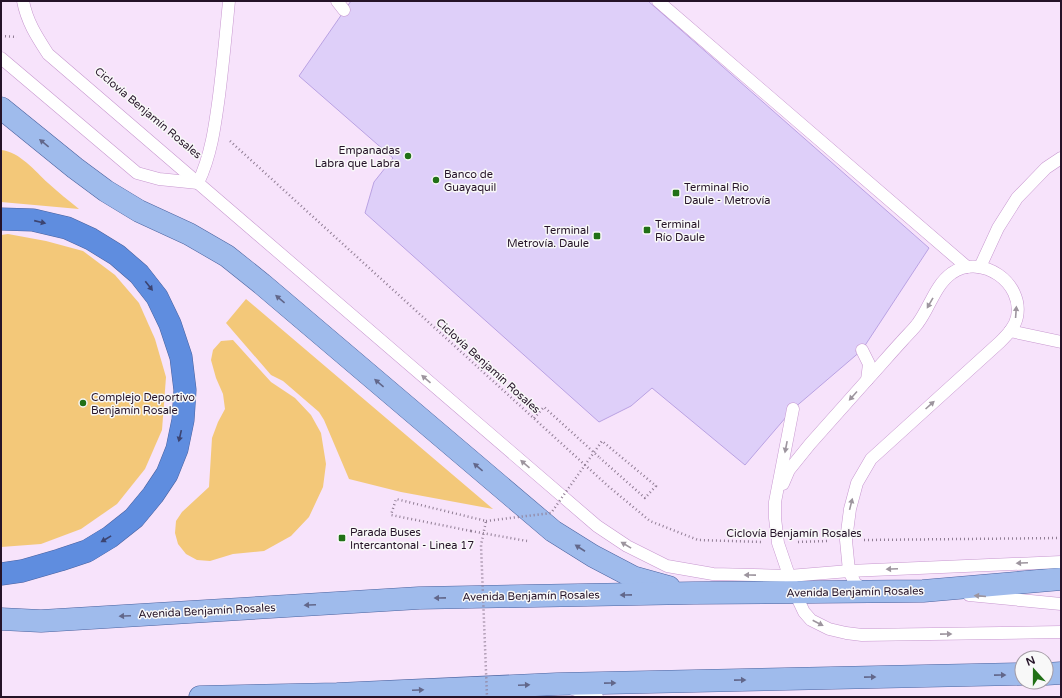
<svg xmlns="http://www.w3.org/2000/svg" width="1062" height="698" viewBox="0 0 1062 698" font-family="'Varela Round',sans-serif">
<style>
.green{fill:#f3c879}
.building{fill:#decff9;stroke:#baa2e3}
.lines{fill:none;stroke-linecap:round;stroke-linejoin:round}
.lane-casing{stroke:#c797cf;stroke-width:13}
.primary-casing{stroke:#4b629f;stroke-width:23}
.highway-casing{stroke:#4b629f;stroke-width:23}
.path{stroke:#907d94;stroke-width:2.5;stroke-dasharray:1 3;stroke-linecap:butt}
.lane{stroke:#fff;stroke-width:12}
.primary{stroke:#9fbbec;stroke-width:22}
.highway{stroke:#5f8ddf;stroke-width:22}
.path-bridge{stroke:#907d94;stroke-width:2.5;stroke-dasharray:1 3;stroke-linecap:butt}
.oneway{fill:#62678a}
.oneway2{fill:#3c4471}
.oneway3{fill:#9d959e}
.poi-dot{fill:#217016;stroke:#f8f8f8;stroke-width:1.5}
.labels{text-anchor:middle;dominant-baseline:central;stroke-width:3;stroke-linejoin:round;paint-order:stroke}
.street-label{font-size:11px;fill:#251328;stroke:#f8f8f8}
.poi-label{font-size:11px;fill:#251328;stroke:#f8f8f8;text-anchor:start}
</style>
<rect width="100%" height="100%" fill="#f7e3fb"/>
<g class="green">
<path d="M1,150C20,152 35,171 48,183C58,192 69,201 79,209L1,202Z"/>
<path d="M8,234L46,241L83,251L115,275L139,303L155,339L166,377L162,430L145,469L117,504L81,529L41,544L1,547V235Z"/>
<path d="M246,299L493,509L401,492L349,479L324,420L319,412L283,381L271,375L226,323Z"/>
<path d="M233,340L271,382L295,398L311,415L321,433L326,464L323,487L309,517L291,536L264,551L233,554L210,561L197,560L186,554L178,544L175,533L176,521L182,512L209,487L212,438L218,422L225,409L223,394L216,378L211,360L213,350L221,341Z"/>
</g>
<path class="building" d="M351,1H648L929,248L862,350L793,409L745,465L652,388L631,406L599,422L365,213L374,182L393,158L299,76Z"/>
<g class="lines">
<defs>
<g id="lane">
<path d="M23,1C27,22 37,37 48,54L597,526L627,546L667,566L713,574L789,576L849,571L1061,562"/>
<path d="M337,1L344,10"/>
<path d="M658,1L967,267"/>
<path d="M1,58L137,173L159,179L198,183C211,156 215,126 219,96C223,64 226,33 229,1"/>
<path d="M980,267L998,228L1017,198L1046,168L1061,158"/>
<path d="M1010,331L1061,342"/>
<path d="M793,409L775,502V518L778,543L795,593L804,612L811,620L829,629L846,633L862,635L1061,632"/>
<path d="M783,484L789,470L810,444L867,380L869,364L862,350"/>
<path d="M866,591L855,583L849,571L846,540L850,509L857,483L871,459L1000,342C1007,335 1015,327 1017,317C1024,283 982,253 952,273C935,285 930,307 918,323C913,330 907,335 902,341C890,354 879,367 867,380"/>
<path d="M969,595L1061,604"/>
<path d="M573,689L597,697"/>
</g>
<g id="primary">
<path d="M1,108L75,168L106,191L139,211L189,234L227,256L262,284L553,531L593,556L633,577L669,587"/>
<path d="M1,619L41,621L419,598L693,593L923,591L1061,579"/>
<path d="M1046,674L1061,673"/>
<path d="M200,697L337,694L557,684L1022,674"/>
</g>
<path id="highway" d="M1,219L33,220L67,228L91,239L117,255L139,274L157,297L170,324L181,357L185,390L183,420L177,449L167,474L153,495L134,518L110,537L87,551L60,560L22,571L1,574"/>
</defs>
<use href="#lane" class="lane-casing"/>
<use href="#primary" class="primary-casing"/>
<use href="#highway" class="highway-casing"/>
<g class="path">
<path d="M1,36L17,37"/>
<path d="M230,141L608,486L650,521L698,540L761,542"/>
<path d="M534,418L544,407L600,458"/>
<path d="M471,531L527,541"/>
<path d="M864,540L1061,538"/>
<path d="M798,542L829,541"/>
</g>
<use href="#lane" class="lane"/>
<use href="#primary" class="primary"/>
<use href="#highway" class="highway"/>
<g class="path-bridge">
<path d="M486,521L551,513L602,441L656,486L645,498L600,458"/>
<path d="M471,531L391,515L396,499L486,521L481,545L487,697"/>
</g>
</g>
<defs><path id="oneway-solid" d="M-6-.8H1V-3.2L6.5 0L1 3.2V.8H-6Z"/></defs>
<g class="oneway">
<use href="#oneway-solid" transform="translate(44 143) rotate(-141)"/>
<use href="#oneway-solid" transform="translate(280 299) rotate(-140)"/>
<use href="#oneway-solid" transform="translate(379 383) rotate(-140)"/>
<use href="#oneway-solid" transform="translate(478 467) rotate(-140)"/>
<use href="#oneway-solid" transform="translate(580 548) rotate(-147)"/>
<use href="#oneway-solid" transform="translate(626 595) rotate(179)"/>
<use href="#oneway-solid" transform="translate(440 598) rotate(179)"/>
<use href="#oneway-solid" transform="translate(310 605) rotate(177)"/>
<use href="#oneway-solid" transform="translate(125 616) rotate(177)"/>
<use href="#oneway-solid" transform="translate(1000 675) rotate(-1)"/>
<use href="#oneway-solid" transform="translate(870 677) rotate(-1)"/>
<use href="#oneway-solid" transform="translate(740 680) rotate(-1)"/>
<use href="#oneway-solid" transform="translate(610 683) rotate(-1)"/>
<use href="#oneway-solid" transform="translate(524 685) rotate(-2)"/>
<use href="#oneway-solid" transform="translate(418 690) rotate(-3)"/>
</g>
<g class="oneway2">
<use href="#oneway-solid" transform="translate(40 222) rotate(13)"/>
<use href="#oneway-solid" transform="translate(149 286) rotate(52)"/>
<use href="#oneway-solid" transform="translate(180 436) rotate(103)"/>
<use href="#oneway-solid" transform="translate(106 539) rotate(149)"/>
</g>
<g class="oneway3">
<use href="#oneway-solid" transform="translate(930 303) rotate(120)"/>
<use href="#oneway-solid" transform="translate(1016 312) rotate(-86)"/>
<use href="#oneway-solid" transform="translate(426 379) rotate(-139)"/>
<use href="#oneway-solid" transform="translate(853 396) rotate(132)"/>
<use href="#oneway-solid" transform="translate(930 405) rotate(-42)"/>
<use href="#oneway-solid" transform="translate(786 447) rotate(101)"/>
<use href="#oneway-solid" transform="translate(525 464) rotate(-139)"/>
<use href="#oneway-solid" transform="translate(851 504) rotate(-76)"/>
<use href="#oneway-solid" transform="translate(626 545) rotate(-149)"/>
<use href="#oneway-solid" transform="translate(1022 563) rotate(177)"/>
<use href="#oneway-solid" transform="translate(892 569) rotate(177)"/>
<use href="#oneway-solid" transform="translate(750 575) rotate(-179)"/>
<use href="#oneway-solid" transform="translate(980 596) rotate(-175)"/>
<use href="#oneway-solid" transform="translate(818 623) rotate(27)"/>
<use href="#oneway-solid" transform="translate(946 634) rotate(-1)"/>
</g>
<g class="poi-dot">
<circle cx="408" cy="156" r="4"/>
<circle cx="436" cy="180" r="4"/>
<rect x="672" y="189" width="8" height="8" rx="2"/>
<rect x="643" y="226" width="8" height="8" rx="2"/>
<rect x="593" y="232" width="8" height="8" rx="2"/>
<circle cx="83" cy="403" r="4"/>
<rect x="338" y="534" width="8" height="8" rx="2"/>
</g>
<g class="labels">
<g class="street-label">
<text transform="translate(148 113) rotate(40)">Ciclovía Benjamín Rosales</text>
<text transform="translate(488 366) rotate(42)">Ciclovía Benjamín Rosales</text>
<text x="794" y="533">Ciclovía Benjamín Rosales</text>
<text transform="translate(855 592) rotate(-1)">Avenida Benjamín Rosales</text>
<text transform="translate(531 596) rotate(-1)">Avenida Benjamín Rosales</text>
<text transform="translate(207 611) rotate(-3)">Avenida Benjamín Rosales</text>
</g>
<g class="poi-label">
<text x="400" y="150" text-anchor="end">Empanadas<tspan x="400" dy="13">Labra que Labra</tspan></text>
<text x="444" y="174">Banco de<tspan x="444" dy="13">Guayaquil</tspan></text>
<text x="684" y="187">Terminal Rio<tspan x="684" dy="13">Daule - Metrovía</tspan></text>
<text x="655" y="224">Terminal<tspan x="655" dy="13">Río Daule</tspan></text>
<text x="589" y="230" text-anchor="end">Terminal<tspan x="589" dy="13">Metrovía. Daule</tspan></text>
<text x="91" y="397">Complejo Deportivo<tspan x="91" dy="13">Benjamín Rosale</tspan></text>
<text x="350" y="532">Parada Buses<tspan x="350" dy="13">Intercantonal - Linea 17</tspan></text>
</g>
</g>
<rect width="1062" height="698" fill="none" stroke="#251328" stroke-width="4"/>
<g transform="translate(1034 670) rotate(339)"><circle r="19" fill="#f8f8f8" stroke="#a49ca5"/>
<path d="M0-3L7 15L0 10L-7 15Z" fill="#217016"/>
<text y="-6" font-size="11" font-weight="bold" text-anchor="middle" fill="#251328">N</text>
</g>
</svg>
